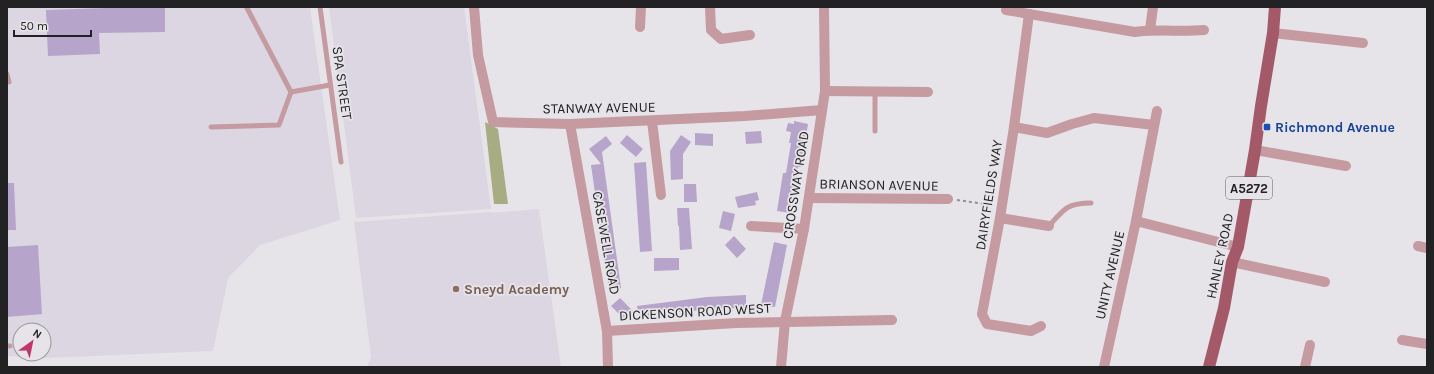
<svg xmlns="http://www.w3.org/2000/svg" width="1434" height="374" viewBox="0 0 1434 374" font-family="Karla,sans-serif">
<style>
.built{fill:#dbd6e1;fill-rule:evenodd}
.forest{fill:#a7ac83}
.building{fill:#b6a4ca}
.lines{fill:none;stroke-linecap:round;stroke-linejoin:round}
.path{stroke:#918f92;stroke-width:2;stroke-dasharray:3 3;stroke-linecap:butt}
.service{stroke:#c59aa1;stroke-width:5}
.minor{stroke:#c59aa1;stroke-width:10}
.primary{stroke:#a45969;stroke-width:12}
.transit-dot{fill:#1a4fb4;stroke:#e6e4e8;stroke-width:1.5}
.education-dot{fill:#8d6e63;stroke:#e6e4e8;stroke-width:1.5}
.labels{text-anchor:middle;dominant-baseline:central;stroke-width:3.5;stroke-linejoin:round;paint-order:stroke}
.shield{fill:#e6e4e8;stroke:#5d5c5e;stroke-width:1}
.shield-label{font-size:13px;font-weight:bold;fill:#222123}
.street-label{font-size:14px;fill:#222123;stroke:#e6e4e8}
.transit-label{font-size:14px;font-weight:bold;fill:#164399;stroke:#e6e4e8;text-anchor:start}
.education-label{font-size:14px;font-weight:bold;fill:#785e54;stroke:#e6e4e8;text-anchor:start}
</style>
<rect width="100%" height="100%" fill="#e6e4e8"/>
<g class="built">
<path d="M7,7H310L340,220L260,245L228,278L213,351L44,358L7,356ZM20,330H44V354H20Z"/>
<path d="M329,7H464L491,209L356,218Z"/>
<path d="M539,209L561,367H367L371,357L354,222L491,212V213Z"/>
</g>
<path class="forest" d="M485,122L498,129L508,204H494Z"/>
<g class="building">
<path d="M137,7H165V32L99,33L100,54L48,56L46,10Z"/>
<path d="M794,121L808,124L801,167H798L792,197H794L791,213L777,211L783,173H786L791,143H789L791,132L786,131L788,123L794,124Z"/>
<path d="M761,131L762,143L746,144L745,132Z"/>
<path d="M695,133L713,134V146L695,145Z"/>
<path d="M627,135L643,149L636,157L620,143Z"/>
<path d="M681,135L691,142L683,154V179L671,180L670,151Z"/>
<path d="M606,136L612,144L602,152L621,288L609,290L591,165L601,164L589,149Z"/>
<path d="M646,162L652,251L640,252L634,163Z"/>
<path d="M7,183H14L16,230H7Z"/>
<path d="M684,184H696L697,202H684Z"/>
<path d="M757,192L759,200L755,201L756,205L738,208L735,197Z"/>
<path d="M677,208H689L692,249L680,250L679,226H678Z"/>
<path d="M723,211L735,214L731,231L719,228Z"/>
<path d="M734,236L746,249L737,258L725,245Z"/>
<path d="M774,242L787,245L775,307L761,305Z"/>
<path d="M38,245L42,314L7,317V247Z"/>
<path d="M654,258H679V270L654,271Z"/>
<path d="M746,295V308L702,309V310L679,312L639,318L637,306L707,297Z"/>
<path d="M620,298L633,311L624,319L611,306Z"/>
</g>
<g class="lines">
<path class="path" d="M957,200L992,205"/>
<g class="service">
<path d="M320,7L341,162"/>
<path d="M247,8L291,92L330,85"/>
<path d="M7,74L9,82"/>
<path d="M875,91V131"/>
<path d="M211,127L279,125L291,92"/>
<path d="M1049,226C1064,209 1067,203 1091,203"/>
<path d="M7,346H10"/>
</g>
<g class="minor">
<path d="M474,7L478,55L493,122L570,124L745,116L822,110"/>
<path d="M710,7L711,30L721,39L750,35"/>
<path d="M1006,10L1135,32C1158,29 1181,32 1204,30"/>
<path d="M1029,14L1014,127L1000,218L982,314L987,324L1031,331L1041,326"/>
<path d="M640,27L641,7"/>
<path d="M1150,30L1153,7"/>
<path d="M1273,33L1363,43"/>
<path d="M825,91L928,92"/>
<path d="M652,121L661,195"/>
<path d="M570,124L607,331L608,367"/>
<path d="M1014,127L1047,133L1072,124L1094,118L1154,125"/>
<path d="M1255,150L1346,166"/>
<path d="M809,198L948,199"/>
<path d="M1000,218L1049,226"/>
<path d="M1136,221L1238,247"/>
<path d="M751,226L804,229"/>
<path d="M1418,246L1427,248"/>
<path d="M1232,262L1325,282"/>
<path d="M607,331L736,323L892,320"/>
<path d="M1402,340L1427,344"/>
<path d="M781,367L785,321L804,229L825,91L824,7"/>
<path d="M1104,367L1136,221L1157,111"/>
<path d="M1305,367L1310,345"/>
</g>
<path class="primary" d="M1209,367L1224,308L1232,262L1238,247L1255,150L1261,106L1273,33L1275,7"/>
</g>
<rect class="transit-dot" x="1263" y="123" width="8" height="8" rx="2"/>
<circle class="education-dot" cx="456" cy="289" r="4"/>
<g class="labels">
<rect class="shield" x="1226" y="177" width="46" height="22" rx="3"/>
<g class="shield-label">
<text x="1249" y="188">A5272</text>
</g>
<g class="street-label">
<text transform="translate(342 83) rotate(82)">SPA STREET</text>
<text transform="translate(599 108) rotate(-1)">STANWAY AVENUE</text>
<text transform="translate(796 185) rotate(-81)">CROSSWAY ROAD</text>
<text transform="translate(879 185) rotate(1)">BRIANSON AVENUE</text>
<text transform="translate(989 195) rotate(-81)">DAIRYFIELDS WAY</text>
<text transform="translate(606 243) rotate(80)">CASEWELL ROAD</text>
<text transform="translate(1220 256) rotate(-78)">HANLEY ROAD</text>
<text transform="translate(1110 275) rotate(-77)">UNITY AVENUE</text>
<text transform="translate(695 312) rotate(-3)">DICKENSON ROAD WEST</text>
</g>
<g class="transit-label">
<text x="1275" y="127">Richmond Avenue</text>
</g>
<g class="education-label">
<text x="464" y="289">Sneyd Academy</text>
</g>
</g>
<rect width="1434" height="374" fill="none" stroke="#222123" stroke-width="16"/>
<g transform="translate(32 342) rotate(33)"><circle r="19" fill="#e6e4e8" stroke="#989699"/>
<path d="M0-3L7 15L0 10L-7 15Z" fill="#c1366d"/>
<text y="-6" font-size="11" font-weight="bold" text-anchor="middle" fill="#222123">N</text>
</g>
<path d="M14 30v6h77v-6" fill="none" stroke="#222123" stroke-width="2"/>
<text x="20" y="30" font-size="12" fill="#222123" stroke="#e6e4e8" stroke-width="3" paint-order="stroke">50 m</text>
</svg>
